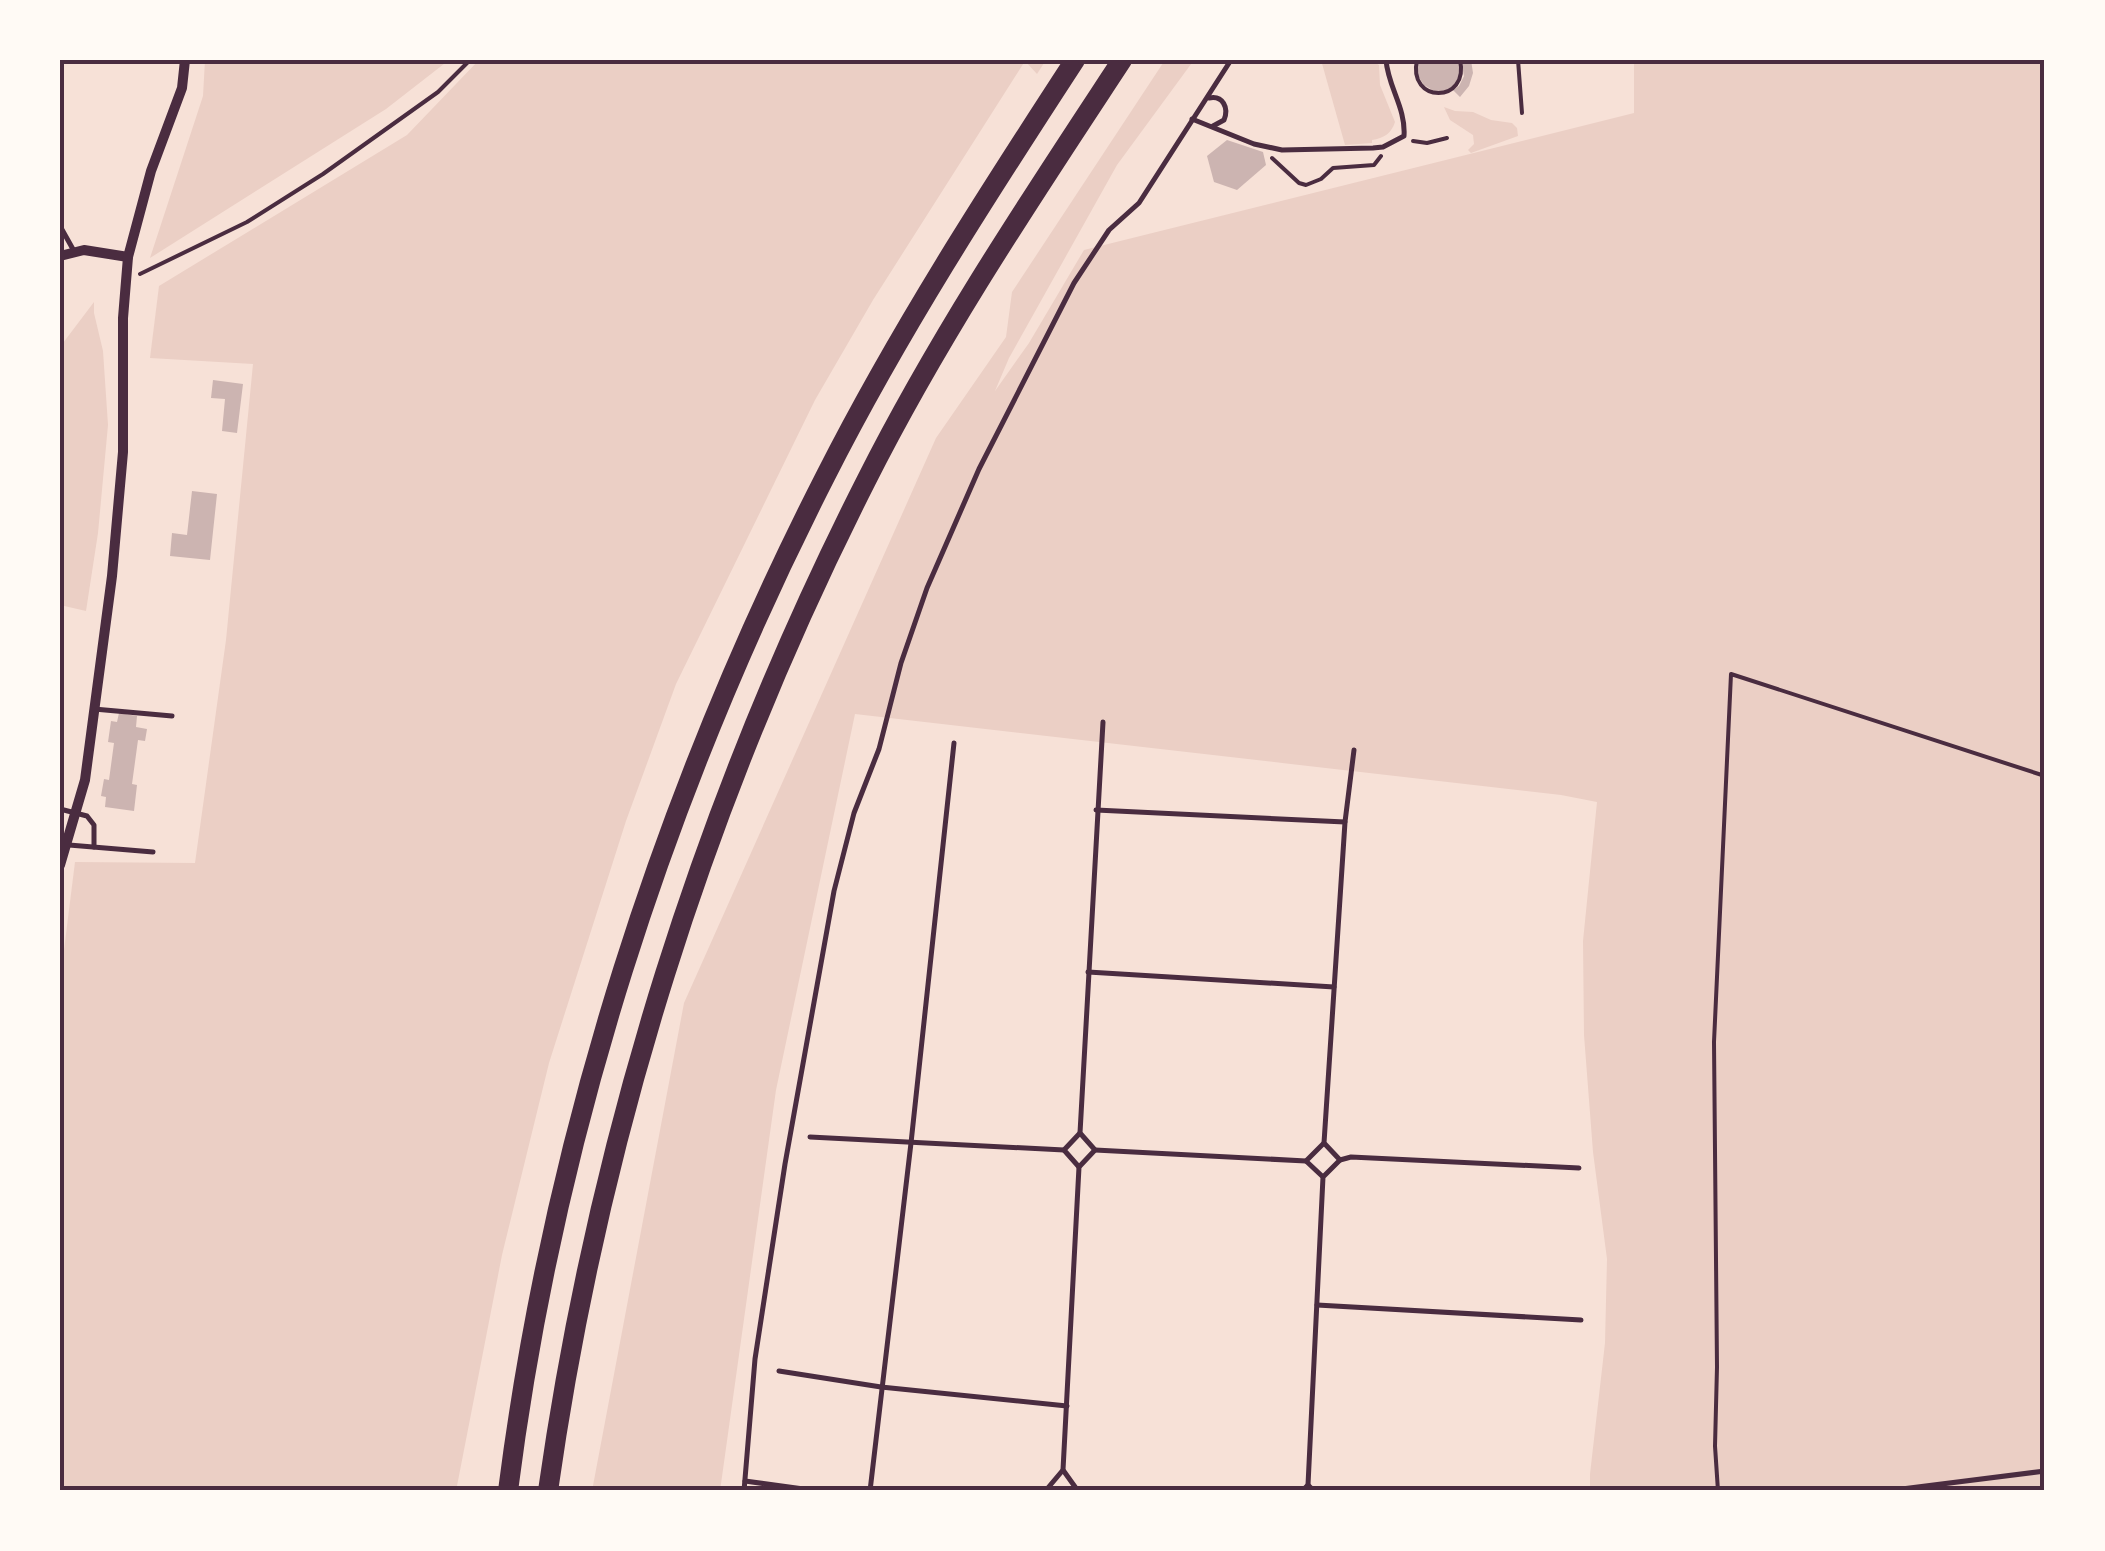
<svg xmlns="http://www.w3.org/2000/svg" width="2105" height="1551" viewBox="0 0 2105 1551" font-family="'Varela Round',sans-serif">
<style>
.green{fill:#ebcfc5}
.building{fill:#ccb4b1}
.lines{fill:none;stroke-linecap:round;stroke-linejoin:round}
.path{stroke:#4a2c40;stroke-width:4}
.service{stroke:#4a2c40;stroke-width:5}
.minor{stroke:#4a2c40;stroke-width:10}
.motorway{stroke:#4a2c40;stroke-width:20}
.neatline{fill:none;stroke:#4a2c40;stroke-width:4}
</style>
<rect width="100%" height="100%" fill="#f7e1d7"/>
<g class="green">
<path d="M205,60H449L386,109L150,258L203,96Z"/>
<path d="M479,60H1046L1037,74L1025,61L873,300L815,400L676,684L626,821L549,1063L502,1255L456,1491H60V982L75,862L195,863L226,640L253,364L150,358L159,286L407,135Z"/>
<path d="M1165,60H1194L1117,165L1009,358L995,391L1029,343L1084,250L1634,113V60H2045V1491H1590V1474L1605,1343L1607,1259L1593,1152L1584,1035L1583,941L1597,802L1561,795L855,714L776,1090L720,1491H592L684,1003L936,438L1006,337L1012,292Z"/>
<path d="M1321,60H1374V62L1379,65L1380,85L1395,122C1391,134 1384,138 1372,140V143L1345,145Z"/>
<path d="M1444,107L1455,111L1473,112L1491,120L1512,123L1517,128L1518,136L1471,153L1468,150L1474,144L1473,135L1450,120Z"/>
<path d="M94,302V313L103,351L108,425L98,533L86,611L60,605V347Z"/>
</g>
<g class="building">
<path d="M1421,60H1455L1459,63L1460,74L1455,85L1445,91H1434L1424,85L1418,76L1417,66Z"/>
<path d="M1461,60H1471L1473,73L1469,86L1460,97L1453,90L1459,86L1464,76Z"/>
<path d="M1227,140L1263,152L1266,165L1237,190L1214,182L1207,156Z"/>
<path d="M213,380L243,384L237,433L222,431L225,399L211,398Z"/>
<path d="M192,491L217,494L210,560L170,556L172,533L187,535Z"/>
<path d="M119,713L137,716L136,727L147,729L145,741L138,740L132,784L137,785L134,811L105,807L106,797L101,796L104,779L109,780L114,743L108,742L111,721L117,722Z"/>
</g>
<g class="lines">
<g class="path">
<path d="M1417,60C1407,104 1470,104 1460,60"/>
<path d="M1518,60L1522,113"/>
<path d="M1413,141L1427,143L1447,138"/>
<path d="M1272,158L1299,183L1306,185L1321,179L1333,168L1374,165L1381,156"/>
<path d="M140,274L247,222L323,174L438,92L470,60"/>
<path d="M1718,1491L1715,1446L1717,1367L1714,1042L1731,674L2045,776"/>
</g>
<g class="service">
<path d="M1209,98C1223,95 1229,108 1224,120L1213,126"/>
<path d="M1192,119L1254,144L1282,150L1373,148L1383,147L1404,136C1406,108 1388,87 1386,60"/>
<path d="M60,226L74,251"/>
<path d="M94,709L172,716"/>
<path d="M60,809L87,816L94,825V847"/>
<path d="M1096,810L1345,822"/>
<path d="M69,845L153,852"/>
<path d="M1088,972L1334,987"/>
<path d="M810,1137L1064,1150"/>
<path d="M1095,1150L1306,1161"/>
<path d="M1340,1160L1351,1157L1579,1168"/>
<path d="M1079,1167L1064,1150L1080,1133"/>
<path d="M1322,1176L1306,1161L1324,1143"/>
<path d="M1317,1305L1581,1320"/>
<path d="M779,1371L881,1387L1067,1406"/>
<path d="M745,1481L818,1491"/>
<path d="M1308,1485L1323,1177L1340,1160L1324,1143L1345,822L1354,750"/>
<path d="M1079,1490L1097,1491"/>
<path d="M744,1491L755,1359L785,1164L834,891L854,813L879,749L901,663L927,588L979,469L1074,283L1109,230L1139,203L1231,60"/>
<path d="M870,1491L911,1143L954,743"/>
<path d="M1049,1491L1047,1489L1063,1470"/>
<path d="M1078,1491L1063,1470L1079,1167L1095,1150L1080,1133L1103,722"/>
<path d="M1302,1491L1308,1485L1314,1491"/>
<path d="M1886,1491L2045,1471"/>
</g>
<g class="minor">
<path d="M60,256L84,250L128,257"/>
<path d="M60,865L85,780L112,576L123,452V318L128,257L151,171L182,88L185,60"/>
</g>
<g class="motorway">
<path d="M508,1491C553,1138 664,792 826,475C899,331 987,195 1075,60"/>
<path d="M548,1491C598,1139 705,798 866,481C940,334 1032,197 1122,60"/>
</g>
</g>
<rect width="2105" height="1551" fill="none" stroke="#fffaf5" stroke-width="125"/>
<rect x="62" y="62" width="1980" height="1426" class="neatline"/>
</svg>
